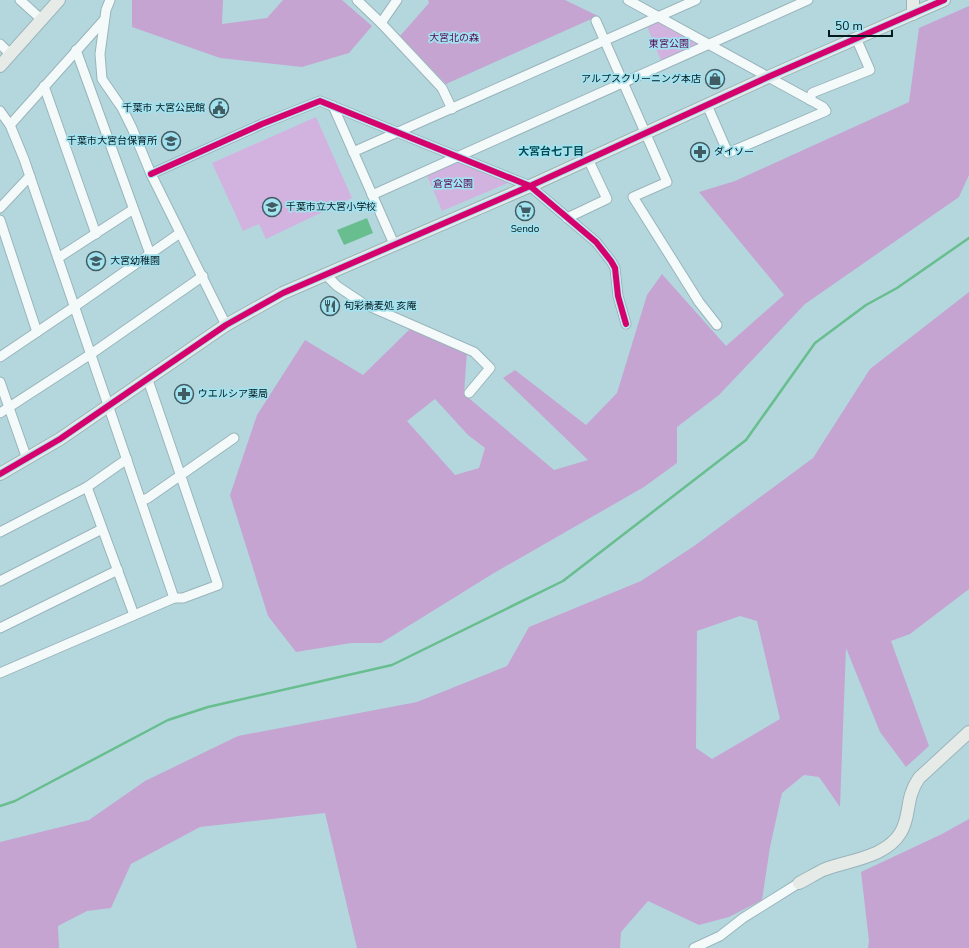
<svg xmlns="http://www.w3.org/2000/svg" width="969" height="948" viewBox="0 0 969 948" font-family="'Nunito Sans','Noto Sans JP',sans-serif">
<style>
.green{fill:#d2b3df}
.forest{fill:#c5a4d2;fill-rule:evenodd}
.water{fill:#68be8e}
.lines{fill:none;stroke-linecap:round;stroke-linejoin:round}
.stream{stroke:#68be8e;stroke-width:2.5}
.street-casing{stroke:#99b5ba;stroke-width:11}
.secondary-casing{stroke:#99b5ba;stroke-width:14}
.street{stroke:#f4f9fa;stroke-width:9}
.secondary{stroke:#e7ebe7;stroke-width:12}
.cycleway-casing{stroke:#a3e2ef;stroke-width:8}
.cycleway{stroke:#d6006c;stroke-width:6}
.labels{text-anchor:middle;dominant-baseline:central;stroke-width:3.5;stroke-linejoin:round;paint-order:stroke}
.park-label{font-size:10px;fill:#590654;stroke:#a3e2ef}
.poi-label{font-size:10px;fill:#011a1f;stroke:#a3e2ef;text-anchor:start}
.neighbourhood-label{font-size:11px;font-weight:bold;fill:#024d58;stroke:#a3e2ef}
</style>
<rect width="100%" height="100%" fill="#b4d7de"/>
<g class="green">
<path d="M656,20L698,43L697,47L662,63L646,24Z"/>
<path d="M316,117L352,198L266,239L259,224L243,231L212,163Z"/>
<path d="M456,160L508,183L442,211L426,173Z"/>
</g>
<g class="forest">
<path d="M132,0H223L222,24L267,18L283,0H342L372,26L349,53L302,67L220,58L132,27Z"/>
<path d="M428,0H565L598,16L446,84L400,36L429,3Z"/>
<path d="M969,6V175L959,197L805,304L719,395L677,427V463L644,487L494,573L381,643H351L296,652L268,616L230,495L257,415L305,340L363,375L411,328L467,351L464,394L554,470L588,460L503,378L515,370L586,425L617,393L647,295L662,274L726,346L784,295L699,192L735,181L909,102L919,28ZM435,399L468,435L485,448L479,468L455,475L407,421Z"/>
<path d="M969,292V589L910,634L891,641L929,746L906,767L880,732L846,648L840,807L819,777L804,775L782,793L770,847L762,900L729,917L699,925L648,901L621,932L620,948H357L325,813L200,827L131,864L111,908L87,911L58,926L59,948H0V842L89,820L145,781L238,736L417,702L507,666L529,627L641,581L694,546L813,458L870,369ZM740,616L757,621L780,719L712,759L696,748L697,631Z"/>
<path d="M969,819V948H868L869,941L861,872L942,834Z"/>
</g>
<path class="water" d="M367,218L373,233L344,245L337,230Z"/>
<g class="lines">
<path class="stream" d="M0,806L15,801L168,720L208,707L392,665L563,581L746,440L815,343L866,305L897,288L969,238"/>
<defs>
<g id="street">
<path d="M20,0L41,19"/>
<path d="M110,0L106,10L100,54L102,79L122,108L132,128L151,174L226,325"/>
<path d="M357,0L381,23L397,0"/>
<path d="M628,0L823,107L826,111L728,153L707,105"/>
<path d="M596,21L667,182L633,197L699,302L717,325"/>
<path d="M381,23L442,88L452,109"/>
<path d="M0,44L10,54"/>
<path d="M76,50L150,254"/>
<path d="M44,86L96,234"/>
<path d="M810,100L812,93L870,70L856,38"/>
<path d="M333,106L394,244"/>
<path d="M0,111L10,125L24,159L174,598"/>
<path d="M10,125L104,20"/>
<path d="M353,152L696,0"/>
<path d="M151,174L262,124L320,101L530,186L596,242L611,261L615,268L618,296L626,324"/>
<path d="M372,195L808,0"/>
<path d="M0,208L30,176"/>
<path d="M567,218L607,199L588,159"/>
<path d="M0,220L37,332"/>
<path d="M58,258L132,210"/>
<path d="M326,275L337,286L364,304L474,352L490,368L469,393"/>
<path d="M0,357L74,307L180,233"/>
<path d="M0,382L27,459"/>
<path d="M0,413L91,354L203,276"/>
<path d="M87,487L134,615"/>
<path d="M141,501L148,498L234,438"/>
<path d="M0,532L87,487L127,459"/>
<path d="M0,581L102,529"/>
<path d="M0,628L118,570"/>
<path d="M0,673L174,598H183L218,585L148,380"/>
<path d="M694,948L720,936L743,918L799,883"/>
</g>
<g id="secondary">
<path d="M913,14V0"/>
<path d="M0,66L59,0"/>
<path d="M0,474L60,439L226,325L283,293L530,186L768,77L944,0"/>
<path d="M799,883C807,879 815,874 823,870C848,860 886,858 901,832C911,815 905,798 919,778L969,732"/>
</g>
</defs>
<use href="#street" class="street-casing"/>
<use href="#secondary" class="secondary-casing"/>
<use href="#street" class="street"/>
<use href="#secondary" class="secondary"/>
<defs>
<g id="cycleway">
<path d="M151,174L262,124L320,101L530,186L596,242L611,261L615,268L618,296L626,324"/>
<path d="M0,474L60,439L226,325L283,293L530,186L768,77L944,0"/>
</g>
</defs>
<use href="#cycleway" class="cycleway-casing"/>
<use href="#cycleway" class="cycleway"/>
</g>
<defs>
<symbol id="shop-ring" viewBox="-11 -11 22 22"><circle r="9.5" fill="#a3e2ef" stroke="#405c62" stroke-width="1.5"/><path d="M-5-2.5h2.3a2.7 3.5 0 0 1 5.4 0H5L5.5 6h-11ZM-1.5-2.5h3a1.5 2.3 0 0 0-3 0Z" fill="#405c62"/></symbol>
<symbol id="civic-ring" viewBox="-11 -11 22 22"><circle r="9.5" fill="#a3e2ef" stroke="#405c62" stroke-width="1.5"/><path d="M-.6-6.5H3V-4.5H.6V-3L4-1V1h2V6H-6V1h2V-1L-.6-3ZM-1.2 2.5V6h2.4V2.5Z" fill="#405c62"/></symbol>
<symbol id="school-ring" viewBox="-11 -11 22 22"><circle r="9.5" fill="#a3e2ef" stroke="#405c62" stroke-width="1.5"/><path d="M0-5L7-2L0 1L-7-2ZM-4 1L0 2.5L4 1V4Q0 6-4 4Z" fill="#405c62"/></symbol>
<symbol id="pharmacy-ring" viewBox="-11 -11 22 22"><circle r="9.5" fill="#a3e2ef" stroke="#405c62" stroke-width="1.5"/><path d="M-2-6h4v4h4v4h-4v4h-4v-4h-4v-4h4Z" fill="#405c62"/></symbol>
<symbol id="supermarket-ring" viewBox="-11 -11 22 22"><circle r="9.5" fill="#a3e2ef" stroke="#405c62" stroke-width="1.5"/><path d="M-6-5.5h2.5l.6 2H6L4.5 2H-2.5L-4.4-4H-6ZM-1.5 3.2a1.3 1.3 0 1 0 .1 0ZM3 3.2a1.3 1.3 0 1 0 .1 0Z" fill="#405c62"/></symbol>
<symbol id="restaurant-ring" viewBox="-11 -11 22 22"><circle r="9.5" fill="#a3e2ef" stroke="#405c62" stroke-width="1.5"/><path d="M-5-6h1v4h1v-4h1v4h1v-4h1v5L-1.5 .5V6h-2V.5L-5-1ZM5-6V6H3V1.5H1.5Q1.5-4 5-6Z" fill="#405c62"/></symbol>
</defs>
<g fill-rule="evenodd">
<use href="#shop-ring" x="704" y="68" width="22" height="22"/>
<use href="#civic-ring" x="208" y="97" width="22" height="22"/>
<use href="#school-ring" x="160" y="130" width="22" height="22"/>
<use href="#pharmacy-ring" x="689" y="141" width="22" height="22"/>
<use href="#school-ring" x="261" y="196" width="22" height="22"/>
<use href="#supermarket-ring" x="514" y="200" width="22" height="22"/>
<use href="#school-ring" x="85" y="250" width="22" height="22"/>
<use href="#restaurant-ring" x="319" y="295" width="22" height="22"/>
<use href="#pharmacy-ring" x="173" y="383" width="22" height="22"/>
</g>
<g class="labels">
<g class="park-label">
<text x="454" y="38">大宮北の森</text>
<text x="669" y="44">東宮公園</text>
<text x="453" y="184">倉宮公園</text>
</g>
<g class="poi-label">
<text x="701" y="79" text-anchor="end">アルプスクリーニング本店</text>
<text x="205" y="108" text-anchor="end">千葉市 大宮公民館</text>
<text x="157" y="141" text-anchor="end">千葉市大宮台保育所</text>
<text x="714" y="152">ダイソー</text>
<text x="286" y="207">千葉市立大宮小学校</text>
<text x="525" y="229" text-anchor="middle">Sendo</text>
<text x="110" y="261">大宮幼稚園</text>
<text x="344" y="306">旬彩蕎麦処 亥庵</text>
<text x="198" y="394">ウエルシア薬局</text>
</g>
<g class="neighbourhood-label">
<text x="551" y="151">大宮台七丁目</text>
</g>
</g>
<path d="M829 30v6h63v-6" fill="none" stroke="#011a1f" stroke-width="2"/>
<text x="835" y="30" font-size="12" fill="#011a1f" stroke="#a3e2ef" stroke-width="3" paint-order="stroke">50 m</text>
</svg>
